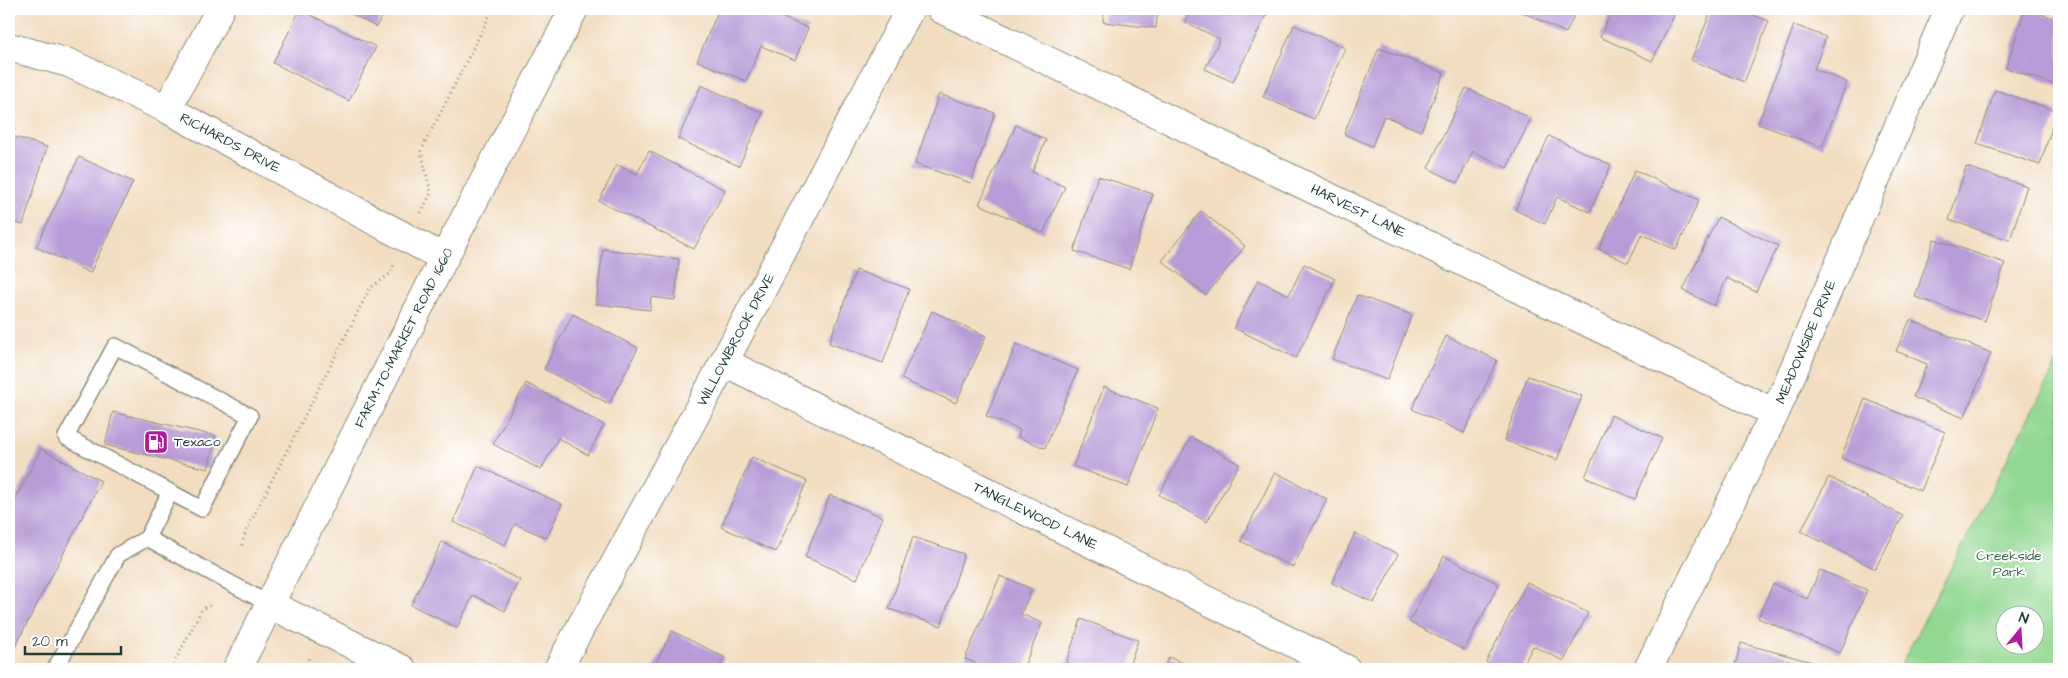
<svg xmlns="http://www.w3.org/2000/svg" width="2068" height="678" viewBox="0 0 2068 678" font-family="'Architects Daughter',sans-serif">
<style>
.green{fill:#92d891;stroke:#588a62;fill-rule:evenodd}
.building{fill:#b79cd8}
.lines{fill:none;stroke-linecap:round;stroke-linejoin:round}
.service-casing{stroke:#888d7a;stroke-width:18}
.minor-casing{stroke:#888d7a;stroke-width:30}
.secondary-casing{stroke:#888d7a;stroke-width:30}
.path{stroke:#888d7a;stroke-width:3;stroke-dasharray:1 4;stroke-linecap:butt}
.service{stroke:#fff;stroke-width:15}
.minor{stroke:#fff;stroke-width:28}
.secondary{stroke:#fff;stroke-width:28}
.labels{text-anchor:middle;dominant-baseline:central;stroke-width:4;stroke-linejoin:round;paint-order:stroke}
.street-label{font-size:14px;fill:#1f3d34;stroke:#fff}
.poi-label{font-size:14px;fill:#1f3d34;stroke:#fff;text-anchor:start}
.park-label{font-size:14px;fill:#3c644b;stroke:#fff}
</style>
<rect width="100%" height="100%" fill="#fff"/>
<filter id="ink" filterUnits="userSpaceOnUse"><feTurbulence type="fractalNoise" baseFrequency=".02" numOctaves="2"/><feDisplacementMap in="SourceGraphic" scale="10" xChannelSelector="R" yChannelSelector="G"/><feConvolveMatrix kernelMatrix="1 2 1 2 8 2 1 2 1" color-interpolation-filters="sRGB"/></filter>
<filter id="wash" filterUnits="userSpaceOnUse"><feTurbulence type="fractalNoise" baseFrequency=".0096" numOctaves="4" result="noise"/><feDisplacementMap in="SourceGraphic" scale="20" xChannelSelector="R" yChannelSelector="G"/><feGaussianBlur stdDeviation="1.12" result="paint"/><feColorMatrix in="noise" values="0 0 0 0 0 0 0 0 0 0 0 0 0 0 0 0 0 1.4 0 .05"/><feComposite in="paint" operator="in"/></filter>
<g filter="url(#wash)">
<rect width="100%" height="100%" fill="#f2ddc0"/>
<path class="green" d="M2059,359V669H1899ZM2006,616H2036V646H2006Z"/>
<g id="blocks">
<g class="building">
<path d="M342,9H386L376,27Z"/>
<path d="M719,9H761L808,28L795,60L761,46L746,81L697,61Z"/>
<path d="M1104,9H1158L1156,28L1103,22Z"/>
<path d="M1191,9H1269L1233,82L1205,69L1220,39L1185,22Z"/>
<path d="M1516,9H1577L1566,33Z"/>
<path d="M1613,9H1677L1652,61L1600,37Z"/>
<path d="M1712,9H1738L1769,21L1744,82L1691,60Z"/>
<path d="M2025,9L2059,20V86L2006,68Z"/>
<path d="M300,10L376,47L349,101L273,63Z"/>
<path d="M1294,25L1345,48L1314,119L1263,97Z"/>
<path d="M1794,25L1826,37L1814,69L1847,82L1822,147L1758,124Z"/>
<path d="M1379,48L1444,73L1421,131L1384,116L1372,146L1344,134Z"/>
<path d="M701,85L763,113L739,166L678,139Z"/>
<path d="M1466,88L1531,118L1507,168L1473,151L1458,183L1428,168Z"/>
<path d="M1995,90L2057,111L2040,165L1977,144Z"/>
<path d="M939,94L995,113L971,183L915,164Z"/>
<path d="M1016,125L1046,140L1032,172L1065,187L1043,233L979,204Z"/>
<path d="M9,127L15,128L12,136L47,147L23,225L9,221Z"/>
<path d="M1549,136L1611,165L1590,212L1557,197L1545,224L1515,210Z"/>
<path d="M649,151L725,190L694,249L599,201L617,165L637,174Z"/>
<path d="M79,157L133,182L90,273L36,247Z"/>
<path d="M1966,167L2027,186L2010,240L1949,220Z"/>
<path d="M1635,170L1699,200L1676,250L1642,234L1628,263L1599,249Z"/>
<path d="M1098,176L1153,194L1129,269L1074,251Z"/>
<path d="M1201,211L1245,246L1206,295L1162,261Z"/>
<path d="M1718,217L1778,246L1756,292L1727,278L1714,306L1683,290Z"/>
<path d="M1934,239L2005,263L1985,321L1915,297Z"/>
<path d="M603,249L679,259L675,300L651,297L650,310L596,304Z"/>
<path d="M1304,264L1335,279L1296,358L1234,328L1258,280L1289,295Z"/>
<path d="M856,270L909,289L883,363L829,343Z"/>
<path d="M1357,295L1412,315L1387,380L1332,359Z"/>
<path d="M932,311L986,336L956,403L901,379Z"/>
<path d="M573,314L638,348L609,404L544,369Z"/>
<path d="M1910,320L1991,353L1964,418L1913,397L1927,364L1896,351Z"/>
<path d="M1446,336L1497,360L1464,433L1412,409Z"/>
<path d="M1016,344L1078,370L1045,448L1018,437L1020,430L986,416Z"/>
<path d="M1528,376L1582,396L1557,460L1504,440Z"/>
<path d="M526,383L604,425L588,455L558,438L541,470L493,444Z"/>
<path d="M1104,387L1158,408L1128,487L1073,466Z"/>
<path d="M1865,399L1945,432L1921,491L1841,458Z"/>
<path d="M113,412L216,436L208,469L105,445Z"/>
<path d="M1611,415L1662,438L1635,499L1585,477Z"/>
<path d="M1191,437L1239,464L1207,522L1159,495Z"/>
<path d="M41,449L101,481L9,658V511Z"/>
<path d="M752,457L807,481L776,552L721,527Z"/>
<path d="M478,466L562,504L547,538L515,524L505,545L453,522Z"/>
<path d="M1275,472L1327,499L1293,567L1241,541Z"/>
<path d="M1829,477L1903,516L1875,569L1801,531Z"/>
<path d="M830,495L883,517L857,579L805,557Z"/>
<path d="M1355,533L1398,554L1374,603L1332,583Z"/>
<path d="M913,537L964,554L941,626L889,609Z"/>
<path d="M442,542L520,580L505,611L473,595L457,628L411,605Z"/>
<path d="M1444,556L1499,584L1464,650L1409,622Z"/>
<path d="M1820,570L1867,590L1840,653L1758,618L1773,584L1807,599Z"/>
<path d="M1000,576L1032,589L1021,614L1042,623L1023,669H990L965,659Z"/>
<path d="M1527,582L1588,613L1564,661L1533,646L1521,669H1501L1486,662Z"/>
<path d="M1081,619L1138,640L1128,669H1064Z"/>
<path d="M672,631L724,657L719,669H653Z"/>
<path d="M1741,643L1812,662L1811,669H1734Z"/>
<path d="M1169,657L1197,669H1163Z"/>
</g>
</g>
</g>
<g filter="url(#ink)">
<use href="#blocks" fill-opacity="0" stroke="#888d7a" stroke-width="1"/>
<g class="lines">
<defs>
<g id="service">
<path d="M147,538L170,492L66,437L115,346L250,416L202,509L170,492"/>
<path d="M55,669L118,555L147,538L271,605"/>
</g>
<g id="minor">
<path d="M941,9L1775,413"/>
<path d="M9,47L69,63L167,109L444,258"/>
<path d="M167,109L220,9"/>
<path d="M724,362L1346,669"/>
<path d="M271,605L402,669"/>
<path d="M558,669L724,362L910,9"/>
<path d="M1648,669L1775,413L1949,9"/>
</g>
<path id="secondary" d="M237,669L444,258L574,9"/>
</defs>
<use href="#service" class="service-casing"/>
<use href="#minor" class="minor-casing"/>
<use href="#secondary" class="secondary-casing"/>
<g class="path">
<path d="M421,213L431,193L421,151L493,9"/>
<path d="M242,545L246,531L370,288L390,274L394,265"/>
<path d="M171,669L202,609L211,605"/>
<path d="M308,669L307,662L309,658"/>
</g>
<use href="#service" class="service"/>
<use href="#minor" class="minor"/>
<use href="#secondary" class="secondary"/>
</g>
</g>
<defs>
<symbol id="fuel-square" viewBox="-11 -11 22 22"><rect x="-9" y="-9" width="18" height="18" rx="4" fill="#b5179e" stroke="#fff"/><path d="M-5.5-6h7V0h2V4h1.3V-2.5L3-4.5l.8-.8L6-3V5H2.5V1h-1V6h-7ZM-4.2-4.7v3.2H.2V-4.7Z" fill="#fff"/></symbol>
</defs>
<g fill-rule="evenodd">
<use href="#fuel-square" x="142" y="428" width="28" height="28"/>
</g>
<g class="labels">
<g class="street-label">
<text transform="translate(230 143) rotate(28)">RICHARDS DRIVE</text>
<text transform="translate(1358 211) rotate(26)">HARVEST LANE</text>
<text transform="translate(404 338) rotate(-63)">FARM-TO-MARKET ROAD 1660</text>
<text transform="translate(736 340) rotate(-62)">WILLOWBROOK DRIVE</text>
<text transform="translate(1806 342) rotate(-67)">MEADOWSIDE DRIVE</text>
<text transform="translate(1035 516) rotate(26)">TANGLEWOOD LANE</text>
</g>
<g class="poi-label">
<text x="174" y="442">Texaco</text>
</g>
<g class="park-label">
<text x="2009" y="556">Creekside<tspan x="2009" dy="16">Park</tspan></text>
</g>
</g>
<rect width="2068" height="678" fill="none" stroke="#fff" stroke-width="30"/>
<g transform="translate(2020 630) rotate(18)"><circle r="24" fill="#ffffff" stroke="#a5b1ae"/>
<path d="M0-4L9 19L0 12L-9 19Z" fill="#b5179e"/>
<text y="-8" font-size="14" font-weight="bold" text-anchor="middle" fill="#1f3d34">N</text>
</g>
<path d="M25 646v8h96v-8" fill="none" stroke="#1f3d34" stroke-width="2.5"/>
<text x="32" y="646" font-size="15" fill="#1f3d34" stroke="#ffffff" stroke-width="4" paint-order="stroke">20 m</text>
</svg>
